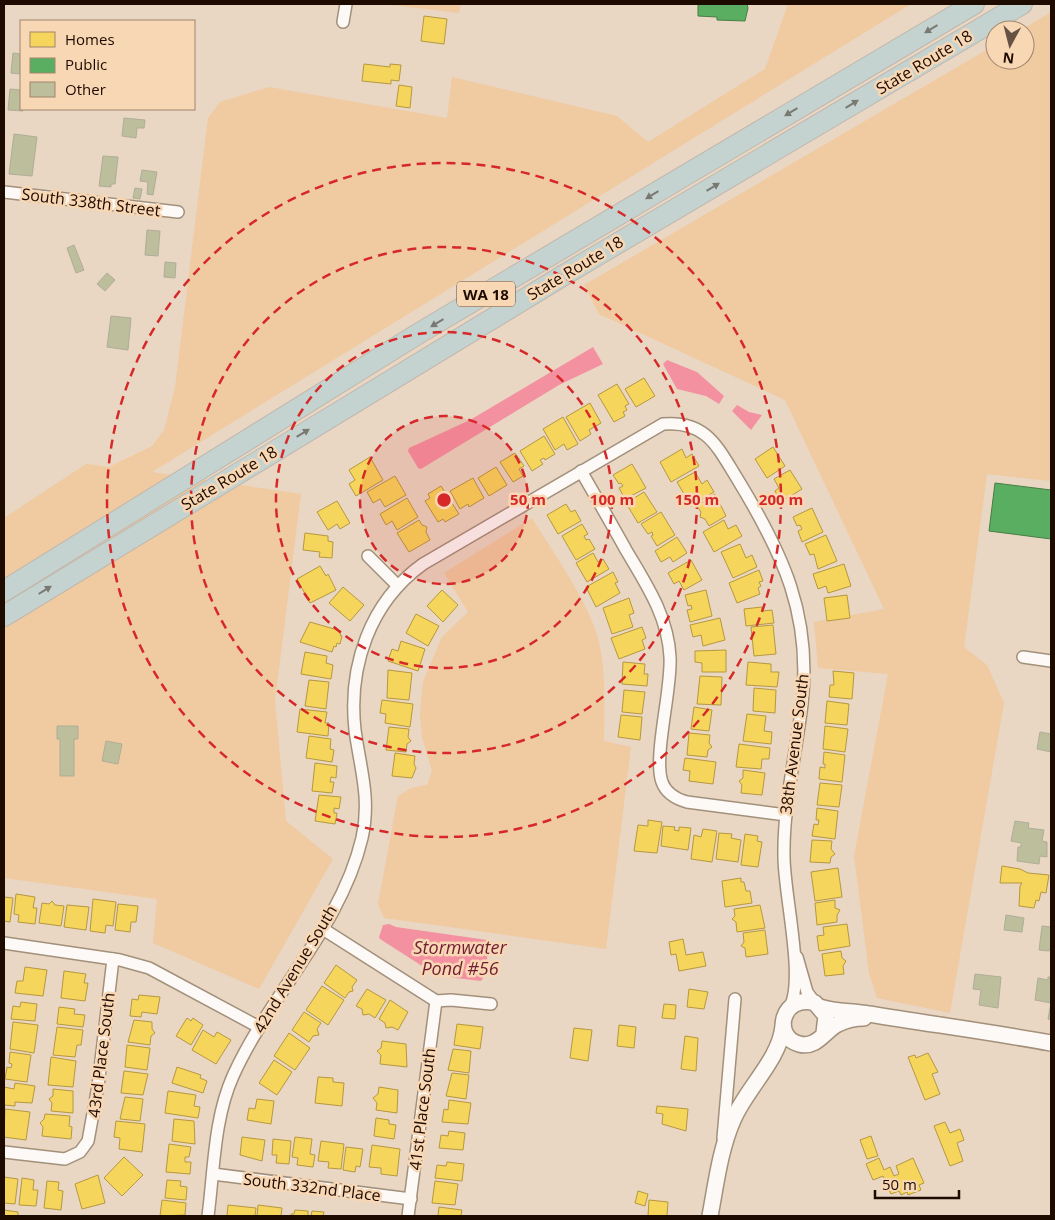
<svg xmlns="http://www.w3.org/2000/svg" width="1055" height="1220" viewBox="0 0 1055 1220" font-family="'Open Sans',sans-serif">
<style>
.green{fill:#f0caa1}
.water{fill:#f491a1}
.homes{fill:#f6d55c;stroke:#b59840}
.public{fill:#5aae61;stroke:#487d44}
.building{fill:#bcbe9c;stroke:#b0ad98}
.lines{fill:none;stroke-linecap:round;stroke-linejoin:round}
.street-casing{stroke:#a2907b;stroke-width:14}
.secondary-casing{stroke:#a2907b;stroke-width:18}
.highway-casing{stroke:#c1b7ad;stroke-width:22}
.street{stroke:#fcf9f6;stroke-width:11}
.secondary{stroke:#fcf9f6;stroke-width:15}
.highway{stroke:#c4d3d0;stroke-width:20}
.oneway{fill:#797972}
.ring{fill:none;stroke:#d62828;stroke-width:2.5;stroke-dasharray:9 6}
.labels{text-anchor:middle;dominant-baseline:central;stroke-width:5;stroke-linejoin:round;paint-order:stroke}
.shield{fill:#f8d7b4;stroke:#5f4836;stroke-width:1}
.shield-label{font-size:15px;font-weight:bold;fill:#1e0b00}
.street-label{font-size:16px;fill:#1e0b00;stroke:#f8d7b4}
.water-label{font-size:18px;font-style:italic;fill:#701d34;stroke:#f8d7b4}
.centre{fill:#d62828;stroke:#f8d7b4;stroke-width:2.5}
.ring-label{font-size:15px;text-anchor:middle;font-weight:bold;fill:#d62828;stroke:#f8d7b4;stroke-width:5;stroke-linejoin:round;paint-order:stroke}
</style>
<rect width="100%" height="100%" fill="#e9d6c3"/>
<g class="green">
<path d="M383,4H461L459,13Z"/>
<path d="M788,4H911L152,472L301,494L275,701L286,821L333,859L259,989L153,943L157,899L4,878V518L86,464L109,467L152,446L164,430L175,387L208,118L220,102L269,87L447,118L452,77L617,116L648,142L765,69Z"/>
<path d="M1051,12V481L987,474L964,647L987,665L1004,703L950,1013L877,998L869,973L854,856L888,674L818,668L814,622L884,609L785,400L599,314L584,285L995,45V60H1025V30H1021Z"/>
<path d="M532,518C552,551 586,598 597,635C607,669 604,706 604,741L631,747L606,949L384,918L378,904L398,796L411,788L427,785L432,771L422,737L420,714L423,682L442,637L468,612L444,573Z"/>
</g>
<g class="water">
<path d="M593,347L603,364L559,385L421,469L418,468L408,451L409,448L470,420Z"/>
<path d="M667,360L697,372L724,396L719,404L706,396L677,389L663,364Z"/>
<path d="M737,405L749,412L762,415L751,430L732,411Z"/>
<path d="M389,924L396,927L487,940L489,949L483,978L481,981L456,978L430,971L380,939L379,937L383,925Z"/>
</g>
<g class="homes">
<path d="M424,16L447,19L444,44L421,41Z"/>
<path d="M364,64L390,67V64L401,65L399,81L391,80V84L362,81Z"/>
<path d="M399,85L412,87L410,108L396,106Z"/>
<path d="M644,378L655,396L636,407L625,389Z"/>
<path d="M617,384L629,404L625,406L627,410L623,412L625,416L614,422L598,395Z"/>
<path d="M590,403L601,423L589,430L591,434L580,441L566,417Z"/>
<path d="M563,417L578,444L567,450L564,444L555,450L543,429Z"/>
<path d="M544,436L555,454L545,460L544,458L540,460L543,464L532,471L520,451Z"/>
<path d="M773,447L785,466L767,478L755,459Z"/>
<path d="M682,449L686,458L692,454L699,466L671,482L660,462Z"/>
<path d="M515,453L524,466L519,469L523,476L513,482L500,462Z"/>
<path d="M370,457L383,480L356,496L349,484L355,480L349,470Z"/>
<path d="M632,464L646,488L625,499L619,488L623,486L621,483L619,484L613,475Z"/>
<path d="M496,467L507,485L489,496L478,478Z"/>
<path d="M790,470L802,489L781,502L775,491L779,488L774,479Z"/>
<path d="M695,472L702,484L707,480L714,492L691,506L677,482Z"/>
<path d="M395,476L406,495L385,507L380,499L373,503L367,492Z"/>
<path d="M473,478L484,498L469,507L468,504L460,509L450,491Z"/>
<path d="M441,486L459,514L445,522L443,519L438,522L425,501L430,498L428,494Z"/>
<path d="M644,492L657,512L638,523L626,503Z"/>
<path d="M715,494L726,516L709,526L705,519L700,517L701,512L697,506Z"/>
<path d="M407,498L418,517L397,530L392,521L386,525L380,514Z"/>
<path d="M337,501L350,523L340,529L337,524L328,530L317,512Z"/>
<path d="M566,504L571,512L575,510L581,521L558,534L547,515Z"/>
<path d="M812,508L823,532L802,542L798,531L802,529L800,525L797,526L793,517Z"/>
<path d="M661,512L675,535L657,546L651,536L653,535L652,532L648,534L641,524Z"/>
<path d="M419,520L422,525L427,527L426,532L430,540L409,552L397,533Z"/>
<path d="M724,520L728,529L736,525L742,536L714,552L703,532Z"/>
<path d="M582,524L588,534L584,536L586,540L589,539L595,549L576,560L562,536Z"/>
<path d="M305,533L328,536V541L333,542L332,558L319,557L320,552L303,550Z"/>
<path d="M826,535L837,561L818,569L814,554L810,555L805,544Z"/>
<path d="M677,537L687,553L673,562L670,557L661,562L655,551Z"/>
<path d="M740,544L746,558L752,555L757,567L733,578L721,552Z"/>
<path d="M593,553L598,562L603,559L609,569L587,582L576,563Z"/>
<path d="M691,560L702,580L684,590L679,581L674,584L668,573Z"/>
<path d="M844,564L851,586L828,593L826,586L818,589L813,574Z"/>
<path d="M320,566L326,576L328,574L336,590L310,603L297,579Z"/>
<path d="M759,570L763,581L759,582L761,586L758,588L760,594L737,603L729,583Z"/>
<path d="M613,572L618,582L615,583L620,593L596,607L586,587Z"/>
<path d="M343,587L364,605L350,621L329,603Z"/>
<path d="M442,590L458,605L443,622L427,606Z"/>
<path d="M706,590L712,616L690,622L687,610L692,609L691,605L688,606L685,595Z"/>
<path d="M847,595L850,618L827,621L824,598Z"/>
<path d="M629,598L634,613L629,615L633,627L612,634L603,608Z"/>
<path d="M762,607V611L772,610L774,623L746,626L744,609Z"/>
<path d="M416,614L439,626L428,646L406,633Z"/>
<path d="M720,618L725,640L703,646L701,635L693,637L690,625Z"/>
<path d="M310,622L341,631L340,635L342,636L340,644L337,643L336,647L334,646L332,652L300,642Z"/>
<path d="M773,625L776,654L754,656L751,627Z"/>
<path d="M642,627L646,638L642,640L645,649L619,659L611,638Z"/>
<path d="M401,641L425,649L418,671L388,661L392,649L398,651Z"/>
<path d="M726,650V672H702V663L695,662V651Z"/>
<path d="M305,652L327,656L326,663L333,665L331,679L301,674Z"/>
<path d="M623,662L645,664L644,674H648L647,686L622,684Z"/>
<path d="M748,662L771,664V672H779L777,687L746,685Z"/>
<path d="M388,670L412,673L409,700L387,698Z"/>
<path d="M833,671L854,673L852,699L829,697L830,685H834Z"/>
<path d="M700,676L722,677L721,705L697,704Z"/>
<path d="M309,680L329,682L326,709L305,706Z"/>
<path d="M754,688L776,690L775,713L753,711Z"/>
<path d="M624,690L645,692L642,714L622,712Z"/>
<path d="M382,700L413,704L410,727L385,723L386,714L380,713Z"/>
<path d="M827,701L849,704L847,725L825,723Z"/>
<path d="M694,707L712,710L709,731L691,729Z"/>
<path d="M300,709L327,712L325,723H329L328,736L297,732Z"/>
<path d="M747,714L766,716L764,731L772,732L771,744L743,741Z"/>
<path d="M621,715L642,717L640,740L618,737Z"/>
<path d="M825,726L848,729L845,752L823,749Z"/>
<path d="M389,727L409,729L408,737L411,741L407,744L406,752L386,750Z"/>
<path d="M689,733L710,735L709,743L712,747L708,750L707,757L687,755Z"/>
<path d="M309,736L331,739L330,749L334,750L332,762L306,758Z"/>
<path d="M739,744L770,748L769,759H762L761,769L736,767Z"/>
<path d="M824,752L845,755L842,782L819,779L820,767L825,768V764H823Z"/>
<path d="M395,753L415,756L414,764L416,768L412,778L392,776Z"/>
<path d="M685,758L716,762L713,784L689,781L690,771L683,770Z"/>
<path d="M315,763L337,766L336,778L331,777L330,782H334L332,793L312,791Z"/>
<path d="M743,770L765,773L762,795L741,793L742,785L739,781L743,778Z"/>
<path d="M820,783L842,785L839,807L817,805Z"/>
<path d="M319,795L341,797L339,809L334,808V813H337L335,824L315,821Z"/>
<path d="M817,808L838,811L835,839L812,836L814,824L818,825L819,820H816Z"/>
<path d="M648,820L662,822L657,853L634,851L638,825L648,826Z"/>
<path d="M663,826L675,827L674,830L679,831V827L691,828L688,850L661,846Z"/>
<path d="M703,829L717,831L712,862L691,859L694,835L701,837Z"/>
<path d="M719,833L732,834L731,838L741,840L738,862L716,859Z"/>
<path d="M745,834L758,836L757,841L762,842L758,867L741,865Z"/>
<path d="M812,840L832,841L831,849L835,854L831,857L830,863L810,862Z"/>
<path d="M1002,866L1020,869L1028,873L1049,875L1046,893L1041,892L1039,901L1036,900L1034,908L1019,906L1020,886L1022,883H1000Z"/>
<path d="M838,868L842,897L815,901L811,872Z"/>
<path d="M741,878V882H744L746,891H750L752,903L725,907L722,881Z"/>
<path d="M16,894L35,897L33,908H37L35,924L18,922L19,915L14,914Z"/>
<path d="M4,897L13,898L10,922L4,921Z"/>
<path d="M93,899L116,902L113,926L106,925L105,933L90,931Z"/>
<path d="M835,900V908L840,910L837,915V922L817,925L815,903Z"/>
<path d="M52,901L55,905L64,906L61,926L39,923L42,903L49,904Z"/>
<path d="M118,904L138,906L136,922H131L130,932L115,930Z"/>
<path d="M67,905L89,907L86,930L64,927Z"/>
<path d="M760,905L765,928L737,932L736,922L732,919L735,916L734,909Z"/>
<path d="M847,924L850,946L819,951L817,936L824,935L823,927Z"/>
<path d="M765,930L768,954L746,957L745,948L741,946L744,942L743,933Z"/>
<path d="M683,939L686,955L703,952L706,966L679,971L676,954L671,955L669,942Z"/>
<path d="M841,951L842,958L846,961L843,966L844,974L825,976L822,954Z"/>
<path d="M336,965L357,980L352,987L353,991L349,992L345,998L324,983Z"/>
<path d="M25,967L47,970L43,996L15,993L17,981H23Z"/>
<path d="M64,971L86,974L84,983H88L85,1001L61,998Z"/>
<path d="M322,986L344,1000L328,1025L306,1010Z"/>
<path d="M367,989L386,1000L375,1018L369,1014L363,1015L362,1009L356,1006Z"/>
<path d="M689,989L708,992L704,1009L687,1007Z"/>
<path d="M139,995L160,997L157,1014L142,1012L141,1017L130,1016L132,999L138,1000Z"/>
<path d="M390,1000L408,1012L398,1030L392,1027L386,1028L385,1023L379,1019Z"/>
<path d="M21,1002L37,1004L35,1021L11,1019L13,1006L20,1007Z"/>
<path d="M664,1004L676,1005L675,1019L662,1018Z"/>
<path d="M59,1007L75,1009L74,1014L85,1015L83,1027L57,1024Z"/>
<path d="M304,1012L321,1023L317,1029L319,1035L313,1036L309,1042L292,1030Z"/>
<path d="M187,1018L191,1021L193,1018L203,1025L191,1045L176,1036Z"/>
<path d="M134,1020L152,1022V1029L155,1033L151,1036L150,1045L128,1042Z"/>
<path d="M13,1022L38,1025L34,1053L10,1049Z"/>
<path d="M457,1024L483,1027L480,1049L454,1045Z"/>
<path d="M619,1025L636,1027L634,1048L617,1046Z"/>
<path d="M57,1027L83,1030L81,1045H77L75,1057L53,1055Z"/>
<path d="M574,1028L592,1030L588,1061L570,1058Z"/>
<path d="M203,1030L214,1037L217,1032L231,1040L216,1064L192,1050Z"/>
<path d="M289,1033L310,1048L295,1070L274,1056Z"/>
<path d="M685,1036L698,1038L696,1071L681,1069Z"/>
<path d="M382,1041L406,1044L407,1067L380,1064L381,1055L377,1051L381,1048Z"/>
<path d="M127,1045L150,1048L147,1070L125,1067Z"/>
<path d="M453,1049L471,1051L469,1073L448,1070Z"/>
<path d="M10,1052L31,1055L27,1082L5,1079L7,1067L11,1068L12,1064L9,1063Z"/>
<path d="M928,1053L938,1072L932,1074L940,1094L925,1100L908,1057L915,1055L916,1058Z"/>
<path d="M51,1057L76,1061L73,1087L48,1085Z"/>
<path d="M274,1060L292,1072L277,1095L259,1083Z"/>
<path d="M177,1067L201,1075L200,1078L207,1081L203,1093L172,1083Z"/>
<path d="M124,1071L148,1074L143,1095L121,1093Z"/>
<path d="M452,1073L469,1075L466,1099L446,1096Z"/>
<path d="M318,1077L333,1078V1082L344,1083L342,1106L315,1103Z"/>
<path d="M15,1083L35,1086L32,1103L15,1102V1106L4,1105V1087L14,1089Z"/>
<path d="M379,1087L398,1090L397,1113L376,1110L377,1103L373,1098L378,1094Z"/>
<path d="M53,1089L73,1091V1113L51,1111L52,1103L49,1099L53,1096Z"/>
<path d="M168,1091L196,1095L194,1106L200,1107L198,1118L165,1113Z"/>
<path d="M125,1097L143,1099L140,1121L120,1119Z"/>
<path d="M257,1099L274,1101L271,1124L247,1120L249,1108L255,1109Z"/>
<path d="M449,1100L471,1103L468,1124L442,1122L444,1109L448,1110Z"/>
<path d="M657,1106L688,1109L686,1131L662,1124L663,1114L656,1113Z"/>
<path d="M5,1109L30,1112L26,1140L4,1137Z"/>
<path d="M45,1114L70,1116L69,1126L72,1127L71,1139L42,1136L43,1127L40,1123L44,1119Z"/>
<path d="M376,1118L389,1120V1124L396,1125L394,1139L374,1136Z"/>
<path d="M174,1119L194,1121L195,1144L172,1141Z"/>
<path d="M116,1121L145,1124L142,1152L119,1149L120,1138L114,1137Z"/>
<path d="M945,1122L950,1133L960,1129L964,1140L957,1143L963,1161L950,1166L934,1126Z"/>
<path d="M449,1131L465,1133L463,1150L439,1148L441,1135L448,1136Z"/>
<path d="M871,1136L878,1156L867,1159L860,1140Z"/>
<path d="M242,1137L265,1140L262,1161L240,1155Z"/>
<path d="M295,1137L312,1139L310,1154L315,1155L313,1167L297,1165L298,1158L292,1157Z"/>
<path d="M273,1139L291,1141L289,1164L276,1163L277,1155H272Z"/>
<path d="M321,1141L344,1144L341,1169L328,1168L329,1162L318,1161Z"/>
<path d="M169,1144L191,1147L189,1157H185V1162H191L190,1174L166,1172Z"/>
<path d="M372,1145L400,1149L397,1176L381,1174V1168L369,1167Z"/>
<path d="M346,1147L363,1149L360,1167L356,1166L355,1172L343,1170Z"/>
<path d="M124,1157L143,1175L122,1196L104,1178Z"/>
<path d="M879,1158L884,1170L890,1167L894,1176L899,1174L896,1166L913,1158L924,1183L919,1185L921,1190L908,1195L907,1192L901,1195L899,1191L891,1194L883,1176L873,1180L866,1164Z"/>
<path d="M447,1162L464,1164L462,1181L435,1178L437,1165L446,1166Z"/>
<path d="M98,1175L105,1203L82,1209L75,1184Z"/>
<path d="M4,1177L18,1179L15,1204L4,1203Z"/>
<path d="M22,1178L34,1180L33,1190H38L36,1206L19,1205Z"/>
<path d="M167,1180L181,1181L180,1186L187,1187L186,1200L165,1198Z"/>
<path d="M47,1181L59,1182L58,1190L63,1191L61,1210L44,1208Z"/>
<path d="M435,1181L458,1184L455,1205L432,1203Z"/>
<path d="M638,1191L648,1194L645,1206L635,1203Z"/>
<path d="M162,1200L186,1203L185,1215L160,1216Z"/>
<path d="M649,1200L668,1202L667,1216H648Z"/>
<path d="M228,1205L256,1208L255,1216H227Z"/>
<path d="M258,1205L282,1208L281,1216H257Z"/>
<path d="M439,1207L462,1210L461,1216H438Z"/>
<path d="M4,1210L18,1212V1216H4Z"/>
<path d="M295,1210L308,1211V1216H291V1214H294Z"/>
<path d="M312,1211L324,1212L323,1216H311Z"/>
</g>
<g class="public">
<path d="M698,4H747L748,8L745,21L717,20V17L698,16Z"/>
<path d="M995,483L1051,490V539L989,531Z"/>
</g>
<g class="building">
<path d="M13,53L21,54V74L11,73Z"/>
<path d="M10,89L21,90V109L23,111L8,110Z"/>
<path d="M124,118L145,120L144,128H137L136,138L122,136Z"/>
<path d="M14,134L37,137L32,176L9,174Z"/>
<path d="M103,156L118,157L115,184H111V187L99,186Z"/>
<path d="M142,170L157,172L153,195L147,194L148,182L140,181Z"/>
<path d="M135,188L142,189L140,199L133,198Z"/>
<path d="M147,230L160,231L158,256L145,255Z"/>
<path d="M74,245L84,270L76,273L67,248Z"/>
<path d="M165,262L176,263L175,278L164,277Z"/>
<path d="M107,273L115,280L105,291L97,284Z"/>
<path d="M111,316L131,318L128,350L107,347Z"/>
<path d="M57,726H78V739H74V776H60V739H57Z"/>
<path d="M1040,732L1051,734V752L1037,749Z"/>
<path d="M106,741L122,744L118,764L102,761Z"/>
<path d="M1015,821L1029,823L1028,828L1044,830L1042,841L1047,842V857L1040,856L1039,864L1017,861L1018,847H1021V843L1011,841Z"/>
<path d="M1006,915L1024,918L1022,932L1004,930Z"/>
<path d="M1042,926L1051,927V949H1049V951L1039,950Z"/>
<path d="M975,974L1001,977L998,1008L979,1005L981,990L973,989Z"/>
<path d="M1048,977H1051V1020L1048,1019L1051,1003L1035,1000L1038,978L1048,980Z"/>
</g>
<g class="lines">
<defs>
<g id="street">
<path d="M343,22L346,4"/>
<path d="M4,192L178,212"/>
<path d="M581,471C596,497 611,523 626,550C646,584 668,616 670,657C672,689 653,757 662,782C666,793 676,799 687,802L786,815"/>
<path d="M368,556L398,586"/>
<path d="M1023,657L1051,661"/>
<path d="M323,929L436,1001L451,1000L491,1004"/>
<path d="M4,943L120,960L149,968L259,1027"/>
<path d="M797,957L807,992L815,1003"/>
<path d="M723,1138L735,999"/>
<path d="M4,1152L65,1159L80,1152L88,1141L98,1086L113,959"/>
<path d="M213,1174L411,1199"/>
<path d="M208,1216C214,1170 214,1118 233,1076C270,994 341,927 362,838C371,798 360,768 355,730C348,666 370,602 423,564L663,424C707,420 718,448 738,480C783,554 812,615 802,704C796,755 783,806 784,857C784,894 805,978 790,1007"/>
<path d="M408,1216L436,1001"/>
</g>
<g id="secondary">
<path d="M820,1007C835,1012 853,1011 869,1014C930,1024 990,1032 1051,1043"/>
<path d="M824,1033L826,1016L815,1003C783,993 771,1036 799,1044C817,1049 825,1030 838,1024C846,1020 856,1018 864,1018"/>
<path d="M710,1216C716,1184 720,1150 733,1120C746,1089 780,1059 783,1026"/>
</g>
<g id="highway">
<path d="M4,591L421,332L974,4"/>
<path d="M4,616L564,275L1022,4"/>
</g>
</defs>
<use href="#street" class="street-casing"/>
<use href="#secondary" class="secondary-casing"/>
<use href="#highway" class="highway-casing"/>
<use href="#street" class="street"/>
<use href="#secondary" class="secondary"/>
<use href="#highway" class="highway"/>
</g>
<defs><path id="oneway-solid" d="M-6-.8H1V-3.2L6.5 0L1 3.2V.8H-6Z" transform="scale(1.25)"/></defs>
<g class="oneway">
<use href="#oneway-solid" transform="translate(931 29) rotate(149)"/>
<use href="#oneway-solid" transform="translate(852 104) rotate(-31)"/>
<use href="#oneway-solid" transform="translate(791 112) rotate(149)"/>
<use href="#oneway-solid" transform="translate(713 187) rotate(-31)"/>
<use href="#oneway-solid" transform="translate(652 195) rotate(149)"/>
<use href="#oneway-solid" transform="translate(437 323) rotate(149)"/>
<use href="#oneway-solid" transform="translate(303 433) rotate(-31)"/>
<use href="#oneway-solid" transform="translate(45 590) rotate(-32)"/>
</g>
<circle cx="444" cy="500" r="84" fill="#d62828" fill-opacity=".12"/>
<g class="ring">
<circle cx="444" cy="500" r="84"/>
<circle cx="444" cy="500" r="168"/>
<circle cx="444" cy="500" r="253"/>
<circle cx="444" cy="500" r="337"/>
</g>
<g class="labels">
<rect class="shield" x="457" y="281.5" width="58" height="25" rx="4"/>
<g class="shield-label">
<text x="486" y="294">WA 18</text>
</g>
<g class="street-label">
<text transform="translate(924 62) rotate(-31)">State Route 18</text>
<text transform="translate(91 202) rotate(7)">South 338th Street</text>
<text transform="translate(575 268) rotate(-31)">State Route 18</text>
<text transform="translate(229 478) rotate(-31)">State Route 18</text>
<text transform="translate(794 744) rotate(-83)">38th Avenue South</text>
<text transform="translate(295 969) rotate(-59)">42nd Avenue South</text>
<text transform="translate(101 1055) rotate(-83)">43rd Place South</text>
<text transform="translate(422 1109) rotate(-83)">41st Place South</text>
<text transform="translate(312 1187) rotate(7)">South 332nd Place</text>
</g>
<g class="water-label">
<text x="460" y="947">Stormwater<tspan x="460" dy="21">Pond #56</tspan></text>
</g>
</g>
<circle cx="444" cy="500" r="8" class="centre"/>
<g class="ring-label">
<text x="528" y="505">50 m</text>
<text x="612" y="505">100 m</text>
<text x="697" y="505">150 m</text>
<text x="781" y="505">200 m</text>
</g>
<rect width="1055" height="1220" fill="none" stroke="#1e0b00" stroke-width="10"/>
<rect x="20" y="20" width="175" height="90" fill="#f8d7b4" stroke="#a1856c"/>
<rect x="30" y="32" width="25" height="15" fill="#f6d55c" stroke="#a1856c"/>
<text x="65" y="45" font-size="15" fill="#1e0b00">Homes</text>
<rect x="30" y="58" width="25" height="15" fill="#5aae61" stroke="#a1856c"/>
<text x="65" y="70" font-size="15" fill="#1e0b00">Public</text>
<rect x="30" y="82" width="25" height="15" fill="#bcbe9c" stroke="#a1856c"/>
<text x="65" y="95" font-size="15" fill="#1e0b00">Other</text>
<g transform="translate(1010 45) rotate(187)"><circle r="24" fill="#f8d7b4" stroke="#a1856c"/>
<path d="M0-4L9 19L0 12L-9 19Z" fill="#655244"/>
<text y="-8" font-size="14" font-weight="bold" text-anchor="middle" fill="#1e0b00">N</text>
</g>
<path d="M875 1190v8h84v-8" fill="none" stroke="#1e0b00" stroke-width="2.5"/>
<text x="882" y="1190" font-size="15" fill="#1e0b00" stroke="#f8d7b4" stroke-width="4" paint-order="stroke">50 m</text>
</svg>
